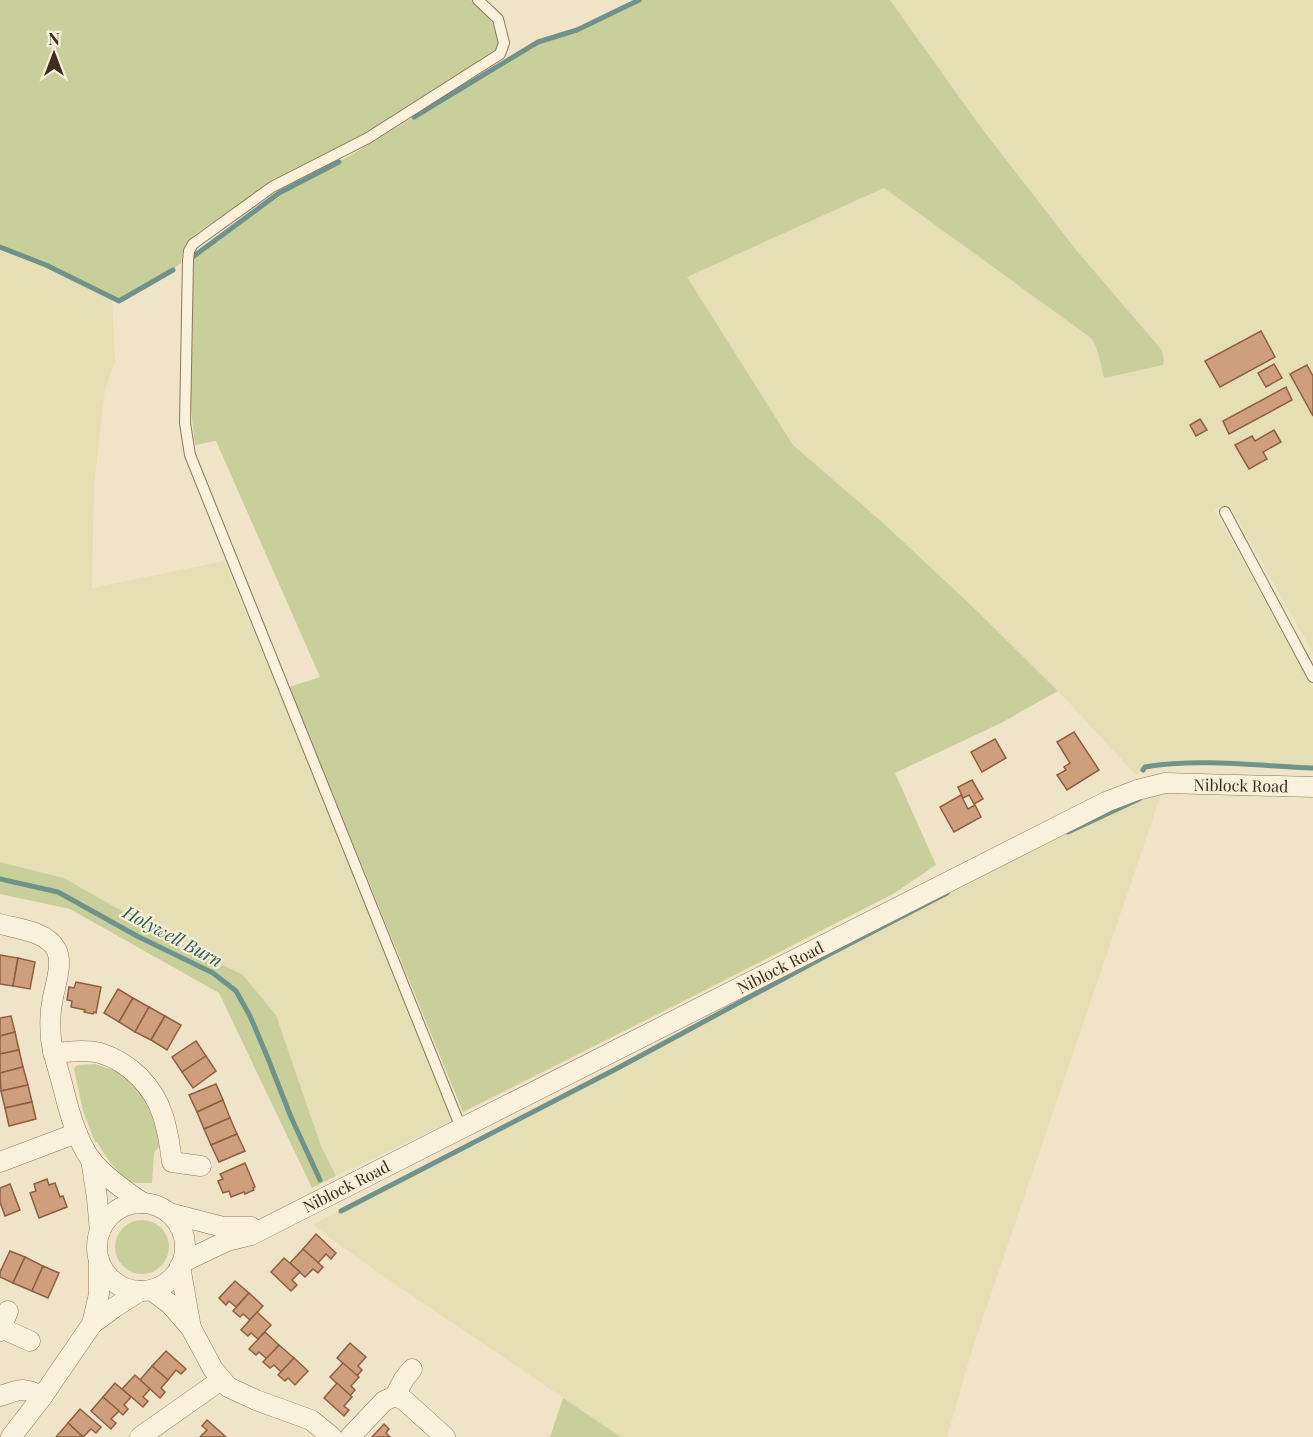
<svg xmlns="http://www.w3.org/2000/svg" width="1313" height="1437" viewBox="0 0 1313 1437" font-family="'Playfair Display',serif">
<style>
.farmland{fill:#e6deb5}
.green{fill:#c9cf9b}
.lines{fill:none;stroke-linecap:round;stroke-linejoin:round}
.stream{stroke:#6f938a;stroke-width:5}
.building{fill:#cf9f7d;stroke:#8d5f41;stroke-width:1.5}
.lane-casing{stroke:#8d765c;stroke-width:12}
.street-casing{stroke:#8d765c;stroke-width:21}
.lane{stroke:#faf1dc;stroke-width:10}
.street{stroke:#faf1dc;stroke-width:20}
.labels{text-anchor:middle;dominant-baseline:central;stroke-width:4.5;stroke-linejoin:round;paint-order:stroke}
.street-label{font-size:16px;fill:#3d2e20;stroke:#f7eed8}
.water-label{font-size:18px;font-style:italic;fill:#2f5d5a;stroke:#f7eed8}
</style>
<rect width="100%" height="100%" fill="#f0e4c8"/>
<g class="farmland">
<path d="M890,0H1313V653L1231,508V504L1214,509L1313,688V768L1189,762L1146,767L1136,775L1058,691L974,608L879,520L793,445L686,277L884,188L1091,338L1100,354V365L1161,349L1077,251L980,126Z"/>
<path d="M0,247L71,275L112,297L115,362L105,390L94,485L92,588L224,561L287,711L452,1121L336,1176L321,1146L276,1015L243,975L173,940L64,878L0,862Z"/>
<path d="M1162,792L972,1350L947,1437H621L370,1267L313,1225L849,943L1131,800Z"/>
</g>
<g class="green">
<path d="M0,0H471C484,13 501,26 499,46L489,56L367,133L260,190L197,233C184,243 183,248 181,263L167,274L119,301L71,275L0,247Z"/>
<path d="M639,0H890L980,126L1077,251L1161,349L1164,359L1163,365L1104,378C1100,364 1100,351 1091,338L884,188L687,277L793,445L882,522L974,608L1058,691L1001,723L895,773L936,865L893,894L672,1007L463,1112L289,687L320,677L216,441L195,445C186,382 191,319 194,256L279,193L339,162L538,42L577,30Z"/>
<path d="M0,862L64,878L173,940L243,975L276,1015L321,1146L336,1176L312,1188L219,993L70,909L0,894Z"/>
<path d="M95,1064C101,1066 108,1068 114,1070C143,1084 154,1115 161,1144L154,1153L152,1183C146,1183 138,1184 132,1182C118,1176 104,1154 97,1142H95L83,1111L74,1069L75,1067L78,1065Z"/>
<circle cx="142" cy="1247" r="27"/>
<path d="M563,1398L621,1437H550Z"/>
</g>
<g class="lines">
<g class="stream">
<path d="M414,117L538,42L577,30L639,0"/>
<path d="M0,247L46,265L119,301L173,270"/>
<path d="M194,256L279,193L339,162"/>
<path d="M1143,770L1145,767C1199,758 1259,766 1313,768"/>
<path d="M1068,832L1139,799"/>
<path d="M0,879L58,892L137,936L213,973L236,991L250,1016L267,1056L291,1117L320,1180"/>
<path d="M341,1211L616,1069L822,958L947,893"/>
</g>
</g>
<g class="building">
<path d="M1261,331L1275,357L1220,387L1205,361Z"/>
<path d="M1274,364L1282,378L1266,387L1258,373Z"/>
<path d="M1307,365L1313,376V416L1290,374Z"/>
<path d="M1286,387L1292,400L1229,434L1223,421Z"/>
<path d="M1200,419L1207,430L1196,436L1190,425Z"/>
<path d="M1274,430L1281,442L1263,452L1267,459L1249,469L1235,445L1252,436L1255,441Z"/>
<path d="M1074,732L1099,770L1067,790L1057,775L1066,770L1064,767L1070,763L1057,742Z"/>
<path d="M995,739L1006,758L982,772L971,752Z"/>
<path d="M972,780L983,799L974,804L969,795L963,798L958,787Z"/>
<path d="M961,795L968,809L975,805L981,817L954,832L940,807Z"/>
<path d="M0,955L18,958L13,986L0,984Z"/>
<path d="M18,958L35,962L30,989L13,986Z"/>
<path d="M76,982L101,987L96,1013L94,1012L93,1014L84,1012L85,1010L71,1007L72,1001L67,1000L69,987L74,988Z"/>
<path d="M118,989L133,998L119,1022L104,1013Z"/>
<path d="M133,998L149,1007L135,1032L119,1022Z"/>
<path d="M149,1007L165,1016L151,1040L135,1032Z"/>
<path d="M11,1016L15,1032L0,1036V1018Z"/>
<path d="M165,1016L181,1025L167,1050L151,1040Z"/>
<path d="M15,1032L19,1050L0,1054V1036Z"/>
<path d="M196,1041L206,1056L182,1072L172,1057Z"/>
<path d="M19,1050L23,1067L0,1073V1054Z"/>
<path d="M206,1056L216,1071L193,1088L182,1072Z"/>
<path d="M23,1067L28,1085L1,1091L0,1073Z"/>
<path d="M216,1084L223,1100L197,1112L189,1095Z"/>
<path d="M28,1085L32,1102L5,1108L1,1091Z"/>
<path d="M223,1100L230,1118L204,1129L197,1112Z"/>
<path d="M32,1102L36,1119L9,1126L5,1108Z"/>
<path d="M230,1118L237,1134L211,1145L204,1129Z"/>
<path d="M237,1134L245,1151L219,1162L211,1145Z"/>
<path d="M245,1163L255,1187L253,1188L254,1190L245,1194L244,1192L231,1197L229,1191L223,1193L218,1181L223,1179L220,1174Z"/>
<path d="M47,1179L49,1185L55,1183L60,1197L63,1196L67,1207L39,1218L30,1193L36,1191L34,1184Z"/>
<path d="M10,1184L20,1210L5,1216L0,1202V1188Z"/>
<path d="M316,1234L336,1253L331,1259L326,1254L318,1263L303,1249Z"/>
<path d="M303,1249L323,1267L318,1273L313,1269L305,1277L290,1263Z"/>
<path d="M10,1251L25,1257L13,1283L0,1277V1272Z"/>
<path d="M25,1257L43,1266L32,1291L13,1283Z"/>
<path d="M284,1258L300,1272L292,1280L297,1285L291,1291L271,1272Z"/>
<path d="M43,1266L59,1273L48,1298L32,1291Z"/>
<path d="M235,1281L249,1293L236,1307L229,1301L226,1305L219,1298Z"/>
<path d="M249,1293L263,1306L250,1320L243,1314L240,1317L233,1311Z"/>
<path d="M257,1312L271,1325L258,1339L251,1333L248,1336L241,1330Z"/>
<path d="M265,1332L279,1345L267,1359L259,1352L256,1355L249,1349Z"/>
<path d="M350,1343L366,1357L358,1366L362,1370L357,1376L337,1358Z"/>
<path d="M279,1345L294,1358L281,1372L274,1365L270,1368L263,1362Z"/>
<path d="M166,1351L186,1369L181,1374L176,1370L168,1380L152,1366Z"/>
<path d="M294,1358L308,1371L295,1385L288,1378L285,1381L278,1375Z"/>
<path d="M343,1363L359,1377L351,1386L355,1390L350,1396L330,1377Z"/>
<path d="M152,1366L168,1380L161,1388L165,1392L160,1398L140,1380Z"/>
<path d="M135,1375L150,1389L143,1397L148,1401L143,1407L122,1389Z"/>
<path d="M115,1383L131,1397L124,1405L128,1409L123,1415L103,1397Z"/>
<path d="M337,1383L352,1397L344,1406L349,1410L344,1416L324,1398Z"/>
<path d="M103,1397L119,1411L111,1419L116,1423L111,1429L91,1411Z"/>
<path d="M80,1409L101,1427L96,1433L91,1429L83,1437L68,1423Z"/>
<path d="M207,1420L226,1437H200L207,1430L202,1426Z"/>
<path d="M68,1423L83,1437H56Z"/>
<path d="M384,1424L389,1429L386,1433L390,1437H372Z"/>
</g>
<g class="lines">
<defs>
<g id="lane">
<path d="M1225,512L1313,677"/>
<path d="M461,1128L190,455L185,423L188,260L189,251L193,244L272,187L368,138L500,54L504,43L498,19L478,0"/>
</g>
<g id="street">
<path d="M0,924C18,929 46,931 56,949C64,963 54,988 52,1003C50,1014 50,1027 51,1039C53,1054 58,1069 62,1083C68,1108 76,1139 91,1160C105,1177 125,1191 143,1203"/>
<path d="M53,1053C69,1052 85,1049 100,1053C130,1062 154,1087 163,1116C168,1131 170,1146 172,1162L201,1166"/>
<path d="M91,1159L97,1198L100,1232"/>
<path d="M0,1162L77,1133"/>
<circle cx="141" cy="1247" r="44"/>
<path d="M169,1213L223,1227H251"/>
<path d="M183,1262L227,1241L251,1235L1106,802L1137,790L1165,783L1313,787"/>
<path d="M180,1266L191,1328"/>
<path d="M151,1290L170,1304L191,1328L213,1369L228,1387L256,1400L311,1420L332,1437"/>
<path d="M92,1324L99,1294V1260"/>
<path d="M1,1328L30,1341"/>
<path d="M0,1331L8,1311"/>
<path d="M0,1396C19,1390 24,1386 42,1397"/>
<path d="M395,1396L404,1379L412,1369"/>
<path d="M11,1437L42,1397L92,1324L115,1307L140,1291"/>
<path d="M140,1437L221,1380"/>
<path d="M350,1437L384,1401L395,1396L404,1400L445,1437"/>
</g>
</defs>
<use href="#lane" class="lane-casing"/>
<use href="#street" class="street-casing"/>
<use href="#lane" class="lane"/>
<use href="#street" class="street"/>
</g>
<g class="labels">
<g class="street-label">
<text transform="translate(1241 785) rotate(1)">Niblock Road</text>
<text transform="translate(780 967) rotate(-27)">Niblock Road</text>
<text transform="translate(346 1186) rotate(-27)">Niblock Road</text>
</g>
<g class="water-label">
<text transform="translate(173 936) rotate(28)">Holywell Burn</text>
</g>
</g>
<g transform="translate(54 54)" stroke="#f7eed8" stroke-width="4.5" paint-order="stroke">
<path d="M0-4.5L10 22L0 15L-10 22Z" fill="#3d2e20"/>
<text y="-9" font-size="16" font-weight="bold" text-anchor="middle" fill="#3d2e20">N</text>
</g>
</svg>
